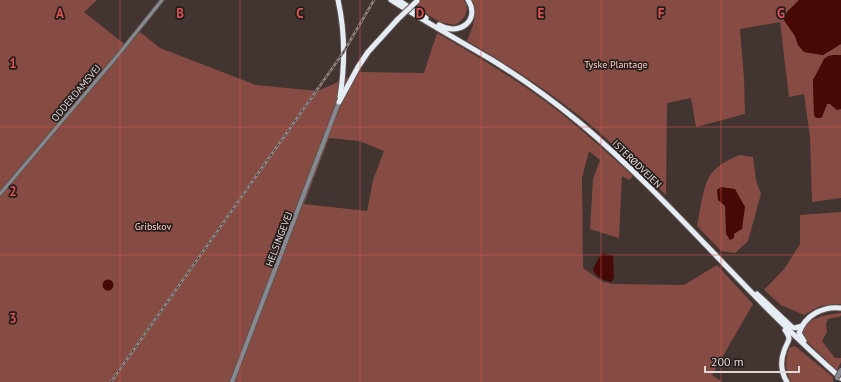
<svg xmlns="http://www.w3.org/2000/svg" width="841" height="382" viewBox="0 0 841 382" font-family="'PT Sans',sans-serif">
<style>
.green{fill:#864b42;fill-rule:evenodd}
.water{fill:#460905}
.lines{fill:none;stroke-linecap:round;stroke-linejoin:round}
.minor-casing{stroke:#5f524f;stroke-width:5}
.tertiary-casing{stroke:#5f524f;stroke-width:6}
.trunk-casing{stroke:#5f524f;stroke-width:7}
.minor{stroke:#868a90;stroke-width:3}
.tertiary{stroke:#868a90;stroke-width:4}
.trunk{stroke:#e6ecf3;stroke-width:5}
.rail-casing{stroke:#908482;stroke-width:2.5}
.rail{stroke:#241d1c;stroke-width:1;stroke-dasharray:3;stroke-linecap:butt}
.tertiary-bridge-casing{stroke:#5f524f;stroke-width:6;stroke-linecap:butt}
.trunk-bridge-casing{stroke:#5f524f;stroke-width:7;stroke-linecap:butt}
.tertiary-bridge{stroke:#868a90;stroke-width:4}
.trunk-bridge{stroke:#e6ecf3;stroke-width:5}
.grid{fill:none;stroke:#d95454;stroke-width:1;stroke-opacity:0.55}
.labels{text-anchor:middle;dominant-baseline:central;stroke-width:3.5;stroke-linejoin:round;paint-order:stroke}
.park-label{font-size:10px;fill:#fdcbc3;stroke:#241d1c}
.street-label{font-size:10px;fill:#e2d8d7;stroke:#241d1c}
.grid-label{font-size:13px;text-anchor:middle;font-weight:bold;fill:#d95454;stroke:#241d1c;stroke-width:3.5;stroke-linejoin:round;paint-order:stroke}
</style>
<rect width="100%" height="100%" fill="#423431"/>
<g class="green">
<path d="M0,0H97L84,12L127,46L140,32L160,48L256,85L318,91L360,72L424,73L437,33C480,58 523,83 562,114C587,134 610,155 633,176L629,180L622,176L619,238L590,229L593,179L600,160L589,151L582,178L583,268L603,282L613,284L684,285L717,265L753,304L712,375L722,382H0ZM329,138L359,141L384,151L373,180L367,211L304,204Z"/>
<path d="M421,0H464C470,11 466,18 455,25L440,22L414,7Z"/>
<path d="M471,0H799L787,12L784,20L795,36L798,45L804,52L823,55L841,44V55H833L819,71L813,80L814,115L816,118H820L822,117L827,104H830L837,110L841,109V198L812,202L810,137L804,94L789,97L780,22L740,29L744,78L745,114L696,127L691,98L667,103L666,195C642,173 618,148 593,127C553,94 512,67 467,41C473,26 479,14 471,0Z"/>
<path d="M740,155L753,157L756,180L761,194L748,241L735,253L721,251L697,226C700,213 703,184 711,174C716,166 731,158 740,155Z"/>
<path d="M841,212V304L820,306L804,315L781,305L764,290L785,268L800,244V215Z"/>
<path d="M841,313V316L828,319L826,324L827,332L822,341L835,358H841V362L837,370L804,339C804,338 802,333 802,332C803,318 831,314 841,313Z"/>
<path d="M795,346L833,377V382H791C785,370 785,361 789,348Z"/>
</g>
<g class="water">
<path d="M799,0H841V44L823,55L804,52L798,45L795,36L784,20L787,12Z"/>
<path d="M833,55H841V109L837,110L830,104H827L822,117L820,118H816L814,115L813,80L824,59L828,56Z"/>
<path d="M721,187L735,189L745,207L742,229L734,234V238L730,240L726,234L725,206L718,200L717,190Z"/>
<path d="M602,253L613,256L614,278L611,282C603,280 597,278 593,270L595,265Z"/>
<circle cx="108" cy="285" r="5.5"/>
</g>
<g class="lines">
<defs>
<path id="minor" d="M0,194L118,55L162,0"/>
<path id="tertiary" d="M232,382L339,102"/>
<g id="trunk">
<path d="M338,0C345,31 345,65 340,97"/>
<path d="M391,0C424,21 458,40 492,60C523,79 552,100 580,123C673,201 749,299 841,378"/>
<path d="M398,0L426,18"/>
<path d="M439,25C459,37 481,20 468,0"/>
<path d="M339,102L358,67L368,52L398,19"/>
<path d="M757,294L792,327L795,328L802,326"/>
<path d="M785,330C787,333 789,335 789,339C788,343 785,347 784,351C780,362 781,372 787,382"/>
<path d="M804,341L799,333C805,315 823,306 841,308"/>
</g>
</defs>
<use href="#minor" class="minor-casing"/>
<use href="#tertiary" class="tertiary-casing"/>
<use href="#trunk" class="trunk-casing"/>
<use href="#minor" class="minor"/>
<use href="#tertiary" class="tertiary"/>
<use href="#trunk" class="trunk"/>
<defs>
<path id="rail" d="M111,382L343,53L374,0"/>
</defs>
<use href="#rail" class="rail-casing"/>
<use href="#rail" class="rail"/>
<defs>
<path id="tertiary-bridge" d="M837,378L841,370"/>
<path id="trunk-bridge" d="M398,19L417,1"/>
</defs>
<use href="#tertiary-bridge" class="tertiary-bridge-casing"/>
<use href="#trunk-bridge" class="trunk-bridge-casing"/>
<use href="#tertiary-bridge" class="tertiary-bridge"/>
<use href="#trunk-bridge" class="trunk-bridge"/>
</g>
<path class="grid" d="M120,0V382M240,0V382M360,0V382M481,0V382M601,0V382M721,0V382M0,127H841M0,255H841"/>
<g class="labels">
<g class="park-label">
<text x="616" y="64">Tyske Plantage</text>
<text x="153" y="226">Gribskov</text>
</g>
<g class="street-label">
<text transform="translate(76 93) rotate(-50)">ODDERDAMSVEJ</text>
<text transform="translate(637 164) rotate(44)">ISTERØDVEJEN</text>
<text transform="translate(279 239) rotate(-69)">HELSINGEVEJ</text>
</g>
</g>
<g class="grid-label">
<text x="60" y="18">A</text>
<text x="180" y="18">B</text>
<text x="300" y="18">C</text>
<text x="420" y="18">D</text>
<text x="541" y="18">E</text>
<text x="661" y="18">F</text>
<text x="781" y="18">G</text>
<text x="13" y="68">1</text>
<text x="13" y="196">2</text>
<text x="13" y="323">3</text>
</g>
<path d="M705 366v6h94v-6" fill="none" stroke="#e2d8d7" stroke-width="2"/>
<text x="711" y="366" font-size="12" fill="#e2d8d7" stroke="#241d1c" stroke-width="3" paint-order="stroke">200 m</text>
</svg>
